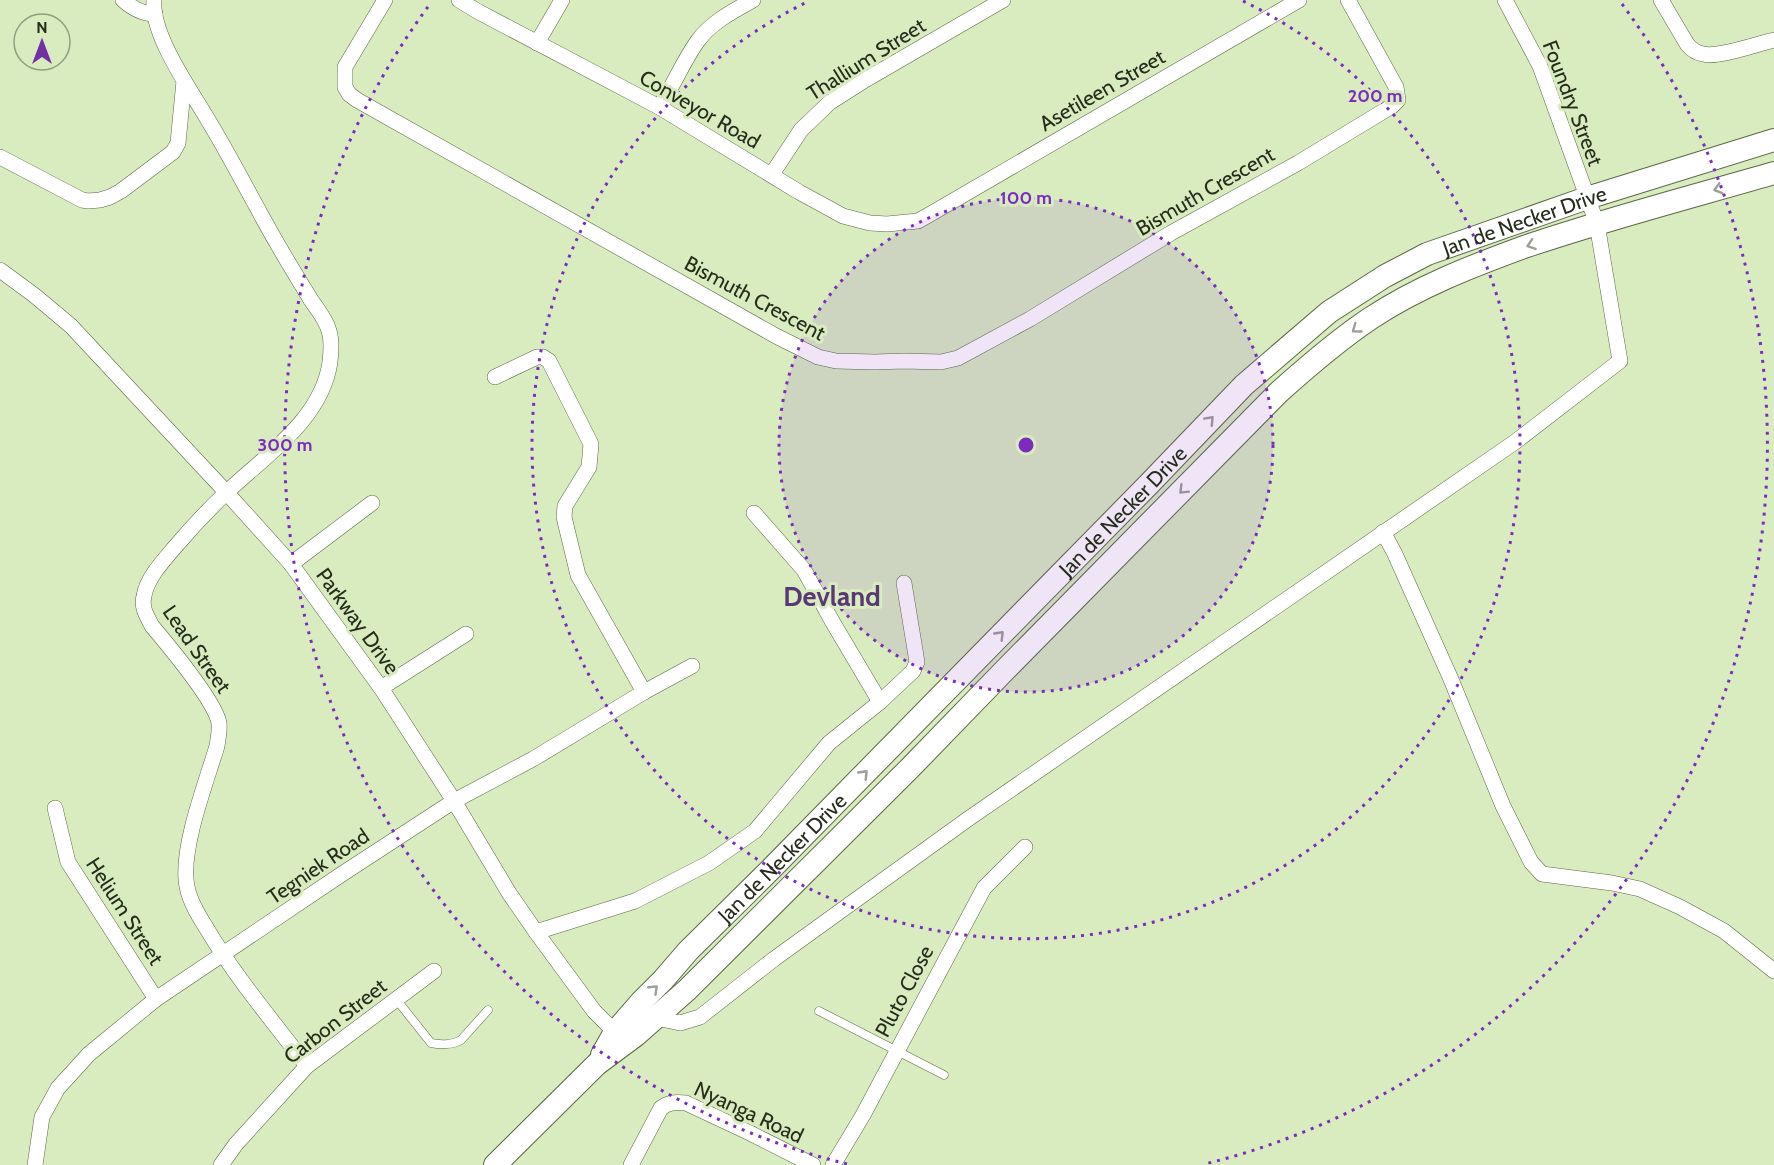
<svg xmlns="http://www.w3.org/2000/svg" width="1774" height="1165" viewBox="0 0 1774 1165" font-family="Cabin,sans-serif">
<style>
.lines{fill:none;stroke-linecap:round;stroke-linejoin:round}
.service-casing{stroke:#596942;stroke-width:9}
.minor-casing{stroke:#596942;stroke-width:16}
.secondary-casing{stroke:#596942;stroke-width:24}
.service{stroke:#fff;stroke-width:8}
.minor{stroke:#fff;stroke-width:15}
.secondary{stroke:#fff;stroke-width:22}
.oneway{stroke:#9da098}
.ring{fill:none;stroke:#7b2cbf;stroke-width:3;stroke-dasharray:3 6}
.labels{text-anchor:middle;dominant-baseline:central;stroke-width:6;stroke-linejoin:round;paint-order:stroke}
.street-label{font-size:21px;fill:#252c1b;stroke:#d9ecc0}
.district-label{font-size:27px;font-weight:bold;fill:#583974;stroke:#d9ecc0}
.centre{fill:#7b2cbf;stroke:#d9ecc0;stroke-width:3}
.ring-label{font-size:18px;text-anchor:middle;font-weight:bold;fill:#7b2cbf;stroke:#d9ecc0;stroke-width:6;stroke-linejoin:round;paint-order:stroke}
</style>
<rect width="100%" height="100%" fill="#d9ecc0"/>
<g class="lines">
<defs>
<g id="service">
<path d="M396,999L431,1043C440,1045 453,1045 461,1040L488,1010"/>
<path d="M819,1011L944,1075"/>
</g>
<g id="minor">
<path d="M123,0C132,8 142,14 155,14"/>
<path d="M154,0C151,34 188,86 205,115C231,157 253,202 278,245C289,264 300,282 311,300C317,309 326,319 329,331C332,340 331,353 330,362C322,419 266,455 228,491C209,509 191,528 175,547C163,561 147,578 144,596C141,608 147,616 152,626C168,645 215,701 219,723C220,731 218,738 217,746C206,783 183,842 186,879C187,897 198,915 207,929C236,978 273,1021 307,1066"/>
<path d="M385,0L345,67V87L349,94L357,100L776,336L818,357L836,361L875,362L904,361L941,362L958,358L1030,319L1171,233L1298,163L1392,106L1398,100L1396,87L1348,0"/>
<path d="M459,0L477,11L659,107L799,192L843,216L870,223L887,224L918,221L927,216L1299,0"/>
<path d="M1661,0L1687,44C1691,49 1696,53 1703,54C1719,58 1756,44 1774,40"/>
<path d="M537,43L562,0"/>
<path d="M659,107C673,87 682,63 697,42C710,23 733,11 753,0"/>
<path d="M0,157L82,200L88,201L100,200L110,197L121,191L173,152L178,143L184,81"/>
<path d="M772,174L801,130L829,103L865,80L1003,0"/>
<path d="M0,270L34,295L71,326L226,492L291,564L381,688L454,801L509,893L536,932L594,1011L621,1038"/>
<path d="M495,377L537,357H543L549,361L591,444L589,467L565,506L564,517L578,575L644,692"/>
<path d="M754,513L804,570L832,621L880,702"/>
<path d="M1383,532L1394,552L1450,677L1503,806L1531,862L1542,874L1612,883L1640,889L1680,907L1724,931L1774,971"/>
<path d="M291,564L372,503"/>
<path d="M381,688L466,634"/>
<path d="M55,808L68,862L156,999"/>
<path d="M536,932L635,901L709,863L755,831L829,743L880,702L913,671L917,662L904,583"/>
<path d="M657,1018L680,1023L700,1017L774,959L968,819L1515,442L1620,361L1597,224L1540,66L1505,0"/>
<path d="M35,1165L42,1117L58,1088L89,1054L156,999L342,874L454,801L533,759L644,692L692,666"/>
<path d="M221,1165L236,1144L307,1066L434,971"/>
<path d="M631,1165L661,1108C669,1102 676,1102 686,1103L750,1133L813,1165"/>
<path d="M833,1165L863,1115L984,888L1025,847"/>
</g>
<g id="secondary">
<path id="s1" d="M602,1055L615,1032L641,1002L663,980L688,951L770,870L1150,483L1244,385L1329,312L1385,276L1427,254L1587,198L1774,140"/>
<path d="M495,1165L597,1064L636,1035L687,990L910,768L1003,672L1279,392C1308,366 1338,340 1371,318C1418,287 1472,266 1524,247C1606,219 1691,197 1774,173"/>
</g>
</defs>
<use href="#service" class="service-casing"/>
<use href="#minor" class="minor-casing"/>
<use href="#secondary" class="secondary-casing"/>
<use href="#service" class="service"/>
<use href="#minor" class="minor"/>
<use href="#secondary" class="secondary"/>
</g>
<defs><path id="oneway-chevron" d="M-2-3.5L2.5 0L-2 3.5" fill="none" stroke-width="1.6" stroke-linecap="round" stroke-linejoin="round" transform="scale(1.5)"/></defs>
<g class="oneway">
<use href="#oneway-chevron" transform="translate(1718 189) rotate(164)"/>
<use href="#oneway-chevron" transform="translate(1531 245) rotate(161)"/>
<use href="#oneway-chevron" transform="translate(1356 329) rotate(144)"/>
<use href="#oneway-chevron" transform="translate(1210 420) rotate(-47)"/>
<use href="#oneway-chevron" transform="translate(1183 490) rotate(135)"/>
<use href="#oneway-chevron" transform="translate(1000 635) rotate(-46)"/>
<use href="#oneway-chevron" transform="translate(864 774) rotate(-46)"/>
<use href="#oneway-chevron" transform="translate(654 989) rotate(-44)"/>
</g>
<circle cx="1026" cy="445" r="247" fill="#7b2cbf" fill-opacity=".12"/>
<g class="ring">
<circle cx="1026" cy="445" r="247"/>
<path d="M1243 1A494 494 0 1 1 809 1"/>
<path d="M847 1164A741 741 0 0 1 430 4M1622 4A741 741 0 0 1 1205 1164"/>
</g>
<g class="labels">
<g class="street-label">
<text transform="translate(866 59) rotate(-32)">Thallium Street</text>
<text transform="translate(1102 90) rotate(-30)">Asetileen Street</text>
<text transform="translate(1573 103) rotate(69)">Foundry Street</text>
<text transform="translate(700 109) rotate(30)">Conveyor Road</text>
<text transform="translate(1205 191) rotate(-30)">Bismuth Crescent</text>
<text stroke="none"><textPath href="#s1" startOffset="1258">Jan de Necker Drive</textPath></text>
<text transform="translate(755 298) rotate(28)">Bismuth Crescent</text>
<text stroke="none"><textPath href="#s1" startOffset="754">Jan de Necker Drive</textPath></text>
<text transform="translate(358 621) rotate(54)">Parkway Drive</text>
<text transform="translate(197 649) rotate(55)">Lead Street</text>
<text stroke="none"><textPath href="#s1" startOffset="268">Jan de Necker Drive</textPath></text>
<text transform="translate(318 866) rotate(-34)">Tegniek Road</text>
<text transform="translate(125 911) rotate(57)">Helium Street</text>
<text transform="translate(904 991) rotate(-62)">Pluto Close</text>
<text transform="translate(335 1021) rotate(-38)">Carbon Street</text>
<text transform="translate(749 1112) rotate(25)">Nyanga Road</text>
</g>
<g class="district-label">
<text x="832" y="596">Devland</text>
</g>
</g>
<circle cx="1026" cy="445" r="9" class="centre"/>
<g class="ring-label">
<text x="1375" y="102">200 m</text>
<text x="1026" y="204">100 m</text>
<text x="285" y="451">300 m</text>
</g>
<g transform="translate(42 42)"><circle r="28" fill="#d9ecc0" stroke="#919f7e" stroke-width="1.5"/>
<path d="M0-4.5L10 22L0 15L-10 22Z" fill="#7330a4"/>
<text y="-9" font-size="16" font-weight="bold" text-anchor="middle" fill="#252c1b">N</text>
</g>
</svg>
